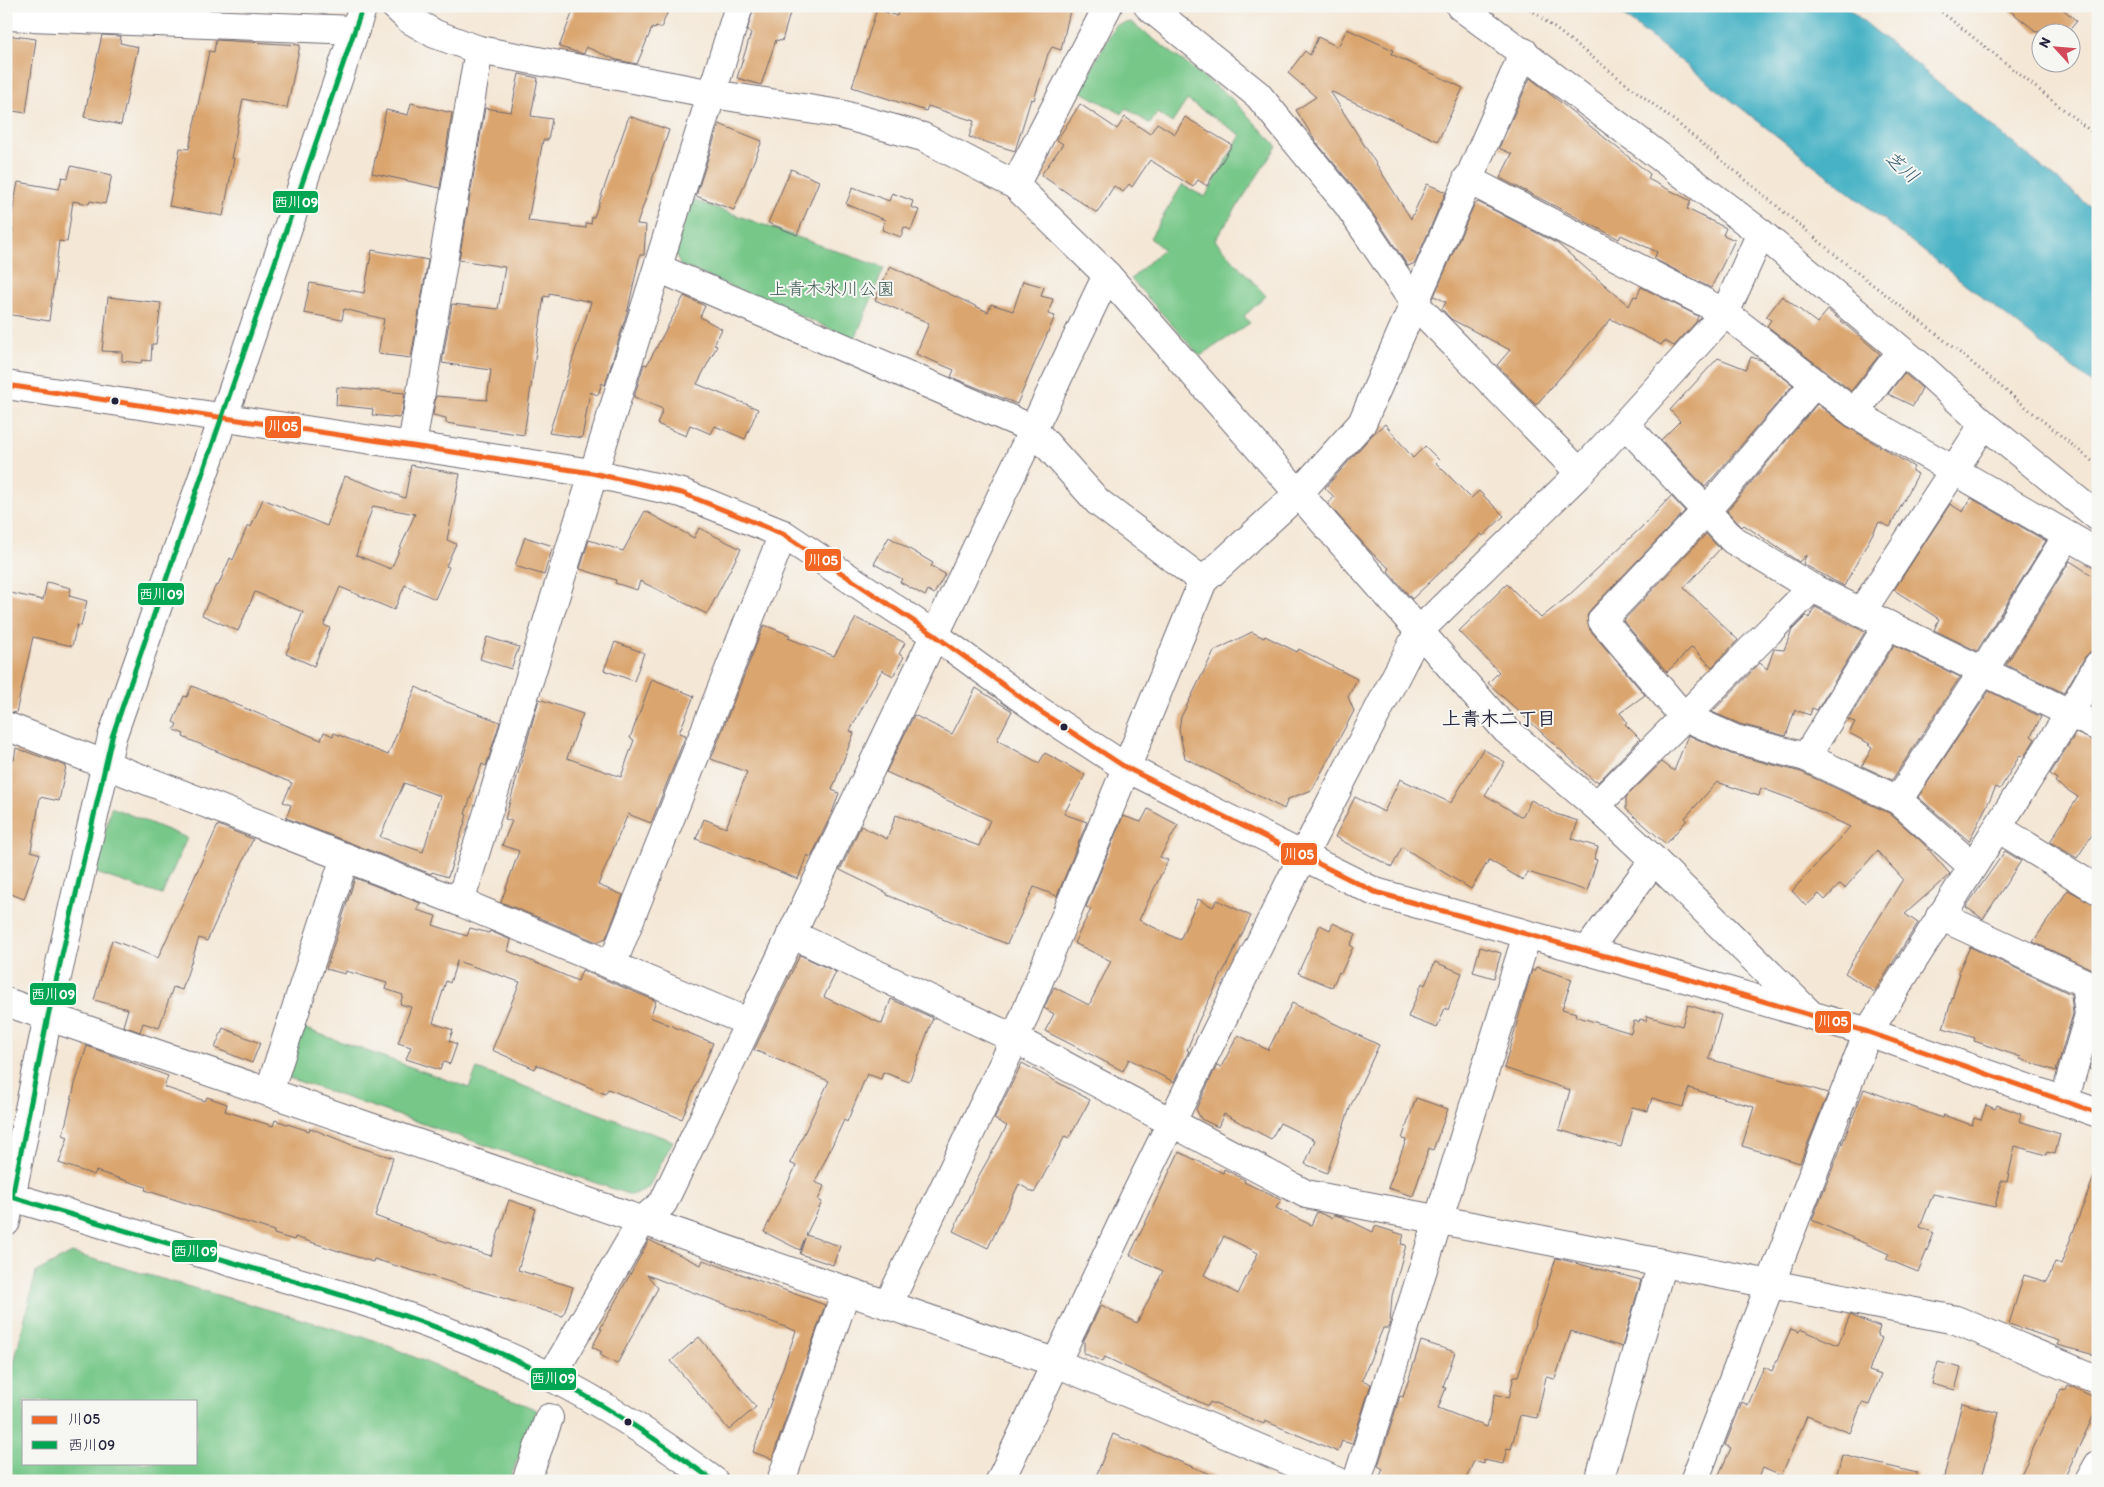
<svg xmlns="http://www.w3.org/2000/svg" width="2104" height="1487" viewBox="0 0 2104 1487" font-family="Itim,'Klee One',sans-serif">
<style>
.green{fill:#76c788;stroke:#4c7462;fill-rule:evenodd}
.water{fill:#47b2c5;stroke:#346a80}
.building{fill:#daa56e;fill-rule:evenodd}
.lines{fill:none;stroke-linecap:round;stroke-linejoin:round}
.minor-casing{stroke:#6c6771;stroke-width:30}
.path{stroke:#6c6771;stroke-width:3;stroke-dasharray:1 4;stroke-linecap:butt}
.minor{stroke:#fff;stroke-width:28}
.bus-1-casing{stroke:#f6f6f2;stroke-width:9}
.bus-2-casing{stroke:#f6f6f2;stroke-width:9}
.bus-1{stroke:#f26522;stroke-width:5}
.bus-2{stroke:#00a651;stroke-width:5}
.bus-dot{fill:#22223b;stroke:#f6f6f2;stroke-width:2}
.labels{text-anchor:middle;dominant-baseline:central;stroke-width:4;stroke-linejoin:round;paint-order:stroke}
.park-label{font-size:18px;fill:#3f5c56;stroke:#f6f6f2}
.water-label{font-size:19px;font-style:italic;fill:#315c72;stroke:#f6f6f2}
.neighbourhood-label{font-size:19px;font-weight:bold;fill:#22223b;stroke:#f6f6f2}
.line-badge{stroke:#f6f6f2;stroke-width:2}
.badge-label{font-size:14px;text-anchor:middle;font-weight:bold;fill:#fff}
</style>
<rect width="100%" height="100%" fill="#f6f6f2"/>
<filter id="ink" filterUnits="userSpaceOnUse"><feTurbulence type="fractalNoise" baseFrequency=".02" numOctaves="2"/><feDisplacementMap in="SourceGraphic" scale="10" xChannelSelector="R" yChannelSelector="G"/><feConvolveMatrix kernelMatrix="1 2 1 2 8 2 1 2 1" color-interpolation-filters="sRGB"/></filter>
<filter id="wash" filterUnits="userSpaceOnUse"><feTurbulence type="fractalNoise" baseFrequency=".0096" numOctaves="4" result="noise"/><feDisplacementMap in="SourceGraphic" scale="20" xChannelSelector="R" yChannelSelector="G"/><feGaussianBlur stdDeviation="1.12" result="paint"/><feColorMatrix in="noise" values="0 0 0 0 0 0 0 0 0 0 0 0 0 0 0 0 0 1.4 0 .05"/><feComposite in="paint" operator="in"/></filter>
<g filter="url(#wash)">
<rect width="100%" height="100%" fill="#f4e7d6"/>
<g class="green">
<path d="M1131,22L1230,97L1277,146L1215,240L1266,296L1244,316L1250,323L1200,356L1131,279L1163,249L1150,238L1182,185L1205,197L1241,135L1187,100L1172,123L1157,113L1150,124L1126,108L1122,114L1080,91L1115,25Z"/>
<path d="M691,199L884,268L855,339L680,265L675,252Z"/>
<path d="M111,807L187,838L162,895L96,873Z"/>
<path d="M303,1028L469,1088L477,1069L673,1141L648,1188L631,1195L286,1077Z"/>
<path d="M72,1253L377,1341L537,1410L509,1481H6V1396L36,1272ZM24,1401H196V1463H24Z"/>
</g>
<path class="water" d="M1611,6H1845L2098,213V388Z"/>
<g id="blocks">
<g class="building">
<path d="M575,6H670L661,28L656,26L655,29L652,28L637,64L617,60L586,47L584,54L559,47Z"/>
<path d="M754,6H792L782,41L776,40L761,85L737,78L751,33L747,31Z"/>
<path d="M900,6H1071L1061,50L1052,47L1048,54L1034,100L1031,99L1015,151L969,137L974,121L928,106L926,111L852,87L877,9L897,16Z"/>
<path d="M2004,6H2059L2077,21L2068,32H2037Z"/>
<path d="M1347,29L1393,50L1391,54L1463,88L1438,141L1330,91L1411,219L1427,184L1446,192L1415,263L1408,266L1361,196L1316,142L1296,110L1316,97L1288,73L1305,51L1310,55L1318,37L1338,47Z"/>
<path d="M6,35L36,39L26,113L6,110Z"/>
<path d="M102,35L121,36L120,43L138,47L121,125L84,117Z"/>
<path d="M216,40L300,45L287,108L243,99L231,158H234L223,216L169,206L180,148L189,149L209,51L214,52Z"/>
<path d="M519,74L538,78L531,116L552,119L548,140H543L528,221L586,228V223L591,224L592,217H594L629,116L669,130L637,224L646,225L644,255H640L628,309L605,385L602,383L598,395L590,392L582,438L549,433L591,302L549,293V297L544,296L524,435L446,423V418L433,415L436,396L487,400L491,370L442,363L452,304L498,309L505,267L459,260L485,108L511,112Z"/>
<path d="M1530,78L1650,174L1648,179L1691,201L1687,209L1726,228L1723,235L1735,240L1711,288L1654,259L1657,252L1621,235L1619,239L1500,178L1512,154L1499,148Z"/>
<path d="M411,103L452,113L440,188L372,173L386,110L408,115Z"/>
<path d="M1080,104L1117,129L1125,117L1150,134L1157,123L1175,134L1185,117L1232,145L1207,186L1198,180L1193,187L1150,160L1132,187L1129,184L1123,192L1114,186L1097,213L1041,175L1063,144L1057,140Z"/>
<path d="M719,124L762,141L734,210L696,196Z"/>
<path d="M71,166L112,175L105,204L90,201L89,204L73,201L67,242L59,241L49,321L6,314V270L13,229H9L18,182L59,189L62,177L68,178Z"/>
<path d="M791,169L819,181L797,235L768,223Z"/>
<path d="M853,187L889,201L892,193L913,201L911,207L919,210L911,230L904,227L901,237L882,230L885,220L846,204Z"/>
<path d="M1478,202L1558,244L1629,306L1634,296L1637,297L1641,287L1698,316L1696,322L1674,346L1664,341L1661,345L1611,319L1536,405L1497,365L1510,350L1451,319L1442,309L1446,302L1434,296L1474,205Z"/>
<path d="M372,250L428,260L411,358L378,354L384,319L344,309L342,320L304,313L310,283L364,293Z"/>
<path d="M890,266L988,312L991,304L1013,311L1023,281L1044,287L1041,296L1053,299L1048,314L1055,316L1017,404L951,377L954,370L916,354L929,323L875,300Z"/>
<path d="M684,296L705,306L700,317L722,329L714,345L717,346L697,384L758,409L745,439L715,426L711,434L690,425L686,436L657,424L663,409L634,397L644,364L647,365Z"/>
<path d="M1782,296L1817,323L1828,310L1880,354L1851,391L1767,326L1771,320L1766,317Z"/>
<path d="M108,297L161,303L156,344H152L151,361L142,360L141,363L122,361V352L102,351Z"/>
<path d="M1751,357L1761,360L1793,385L1705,487L1661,440L1680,421L1670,410L1718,358L1746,369Z"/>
<path d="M1904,373L1922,388L1913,406L1888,394Z"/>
<path d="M337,387L405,393L402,413L399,418L372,415L373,409L336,405Z"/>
<path d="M1817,404L1846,426L1914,467L1912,471L1918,474L1890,527L1879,522L1844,586L1803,564L1806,555L1799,562L1744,525L1742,527L1727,511Z"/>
<path d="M1385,424L1413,458L1425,446L1439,460L1436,463L1471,498L1479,491L1504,516L1483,536L1481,534L1412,599L1388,571L1390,569L1370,551L1328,504L1334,497L1325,488L1373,434Z"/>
<path d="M411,465L460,474L447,540L456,544L446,566L449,567L435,599L405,585L394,610L340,587L324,625L330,628L314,666L286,654L303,612L255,592L238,631L202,615L216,585L218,586L230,558L233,560L248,525L251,527L263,499L327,526L345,476L405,498ZM373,506L415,514L391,569L356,555Z"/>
<path d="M1671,496L1685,511L1591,609L1587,616L1590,630L1645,695L1620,713L1627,722L1625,724L1640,739L1598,782L1596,780L1594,781L1488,683L1499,672L1459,631L1507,584L1541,618L1567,597L1644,525Z"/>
<path d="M1971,498L2046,541L1977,651L1934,630L1939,619L1894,590L1950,504L1963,512Z"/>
<path d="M645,511L694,538L699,528L741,549L707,614L640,581L637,590L615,583L616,580L580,569L589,540L623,551Z"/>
<path d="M1706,534L1720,549L1684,588L1738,640L1712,667L1692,647L1667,672L1623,621Z"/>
<path d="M525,537L553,546L544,575L515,566Z"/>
<path d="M889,537L933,563L931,566L945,574L934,594L928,590L925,596L900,582L902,579L874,564Z"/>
<path d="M2070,561L2098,579V649L2091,651L2085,657L2064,693L2006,665Z"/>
<path d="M47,582L71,588L69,596L87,601L81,626L77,625L72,646L33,637L16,713L6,711V592L43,600Z"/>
<path d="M1815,607L1865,632L1817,710L1812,708L1810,715L1795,710L1786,736L1740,724L1712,712L1760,663L1767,669L1774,649L1784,650L1792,630L1806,616L1809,618Z"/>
<path d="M856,618L905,643L899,654L904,657L893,676L882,670L850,731L854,733L832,790L839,793L832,813L811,857L807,855L798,879L696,839L704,819L726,828L747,772L711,759L764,625L790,635L788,638L834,656Z"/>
<path d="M1252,632L1264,638L1265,636L1297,652L1299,649L1357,679L1348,697L1354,711L1312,790L1288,799L1284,809L1185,758L1179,729L1181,717L1214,651Z"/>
<path d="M487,637L519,647L511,669L480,659Z"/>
<path d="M615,642L644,653L634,681L604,670Z"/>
<path d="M1894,645L1960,677L1892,780L1862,766L1872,748L1868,745L1870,744L1849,733L1855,722L1848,720Z"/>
<path d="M652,679L694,696L679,733L686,735L651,823L628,814L598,885L623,895L606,938L597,942L501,902L519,851L502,845L512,821L505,819L539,699L583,714L567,758L621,777L634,740L630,738Z"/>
<path d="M192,686L321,740L324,732L333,736L334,733L388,755L416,687L447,702L500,722L486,766L482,764L465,814L467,815L448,877L432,872L431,874L286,818L291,805L283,802L292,783L183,737L184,734L174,730L177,724L173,722L184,696L187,697ZM404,783L440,796L423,852L380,837Z"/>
<path d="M976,688L1012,711L997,740L1039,763L1045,753L1085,775L1064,814L1087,822L1057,896L1034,887L1007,944L887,895V893L840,870L861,826L887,839L896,815L979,846L990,820L886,772L914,715L952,734Z"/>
<path d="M1989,691L2041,717L2031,736L2035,739L2024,757L2020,755L2000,789L1996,787L1969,841L1918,797Z"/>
<path d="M2076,733L2098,742V826L2077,858L2050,842L2078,797L2055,782L2057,779L2050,774Z"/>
<path d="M1688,735L1731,754L1801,772L1889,813L1922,842L1950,874L1905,914L1918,923L1874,992L1845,973L1903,879L1877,851L1845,888L1840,884L1825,900L1819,894L1806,906L1792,891L1850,827L1794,800L1761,788L1759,796L1717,782L1685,818L1687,820L1666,844L1626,809V797L1662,762L1674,771Z"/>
<path d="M16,748L66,766L59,801L40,797L31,851L40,854L24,899L6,892V796L11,759L14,760Z"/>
<path d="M1483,749L1505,762L1485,795L1522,817L1531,800L1556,814L1578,821L1572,839L1598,847L1594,859L1597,860L1587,891L1528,872L1523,880L1489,860L1471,889L1402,847L1392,867L1335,837L1355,797L1384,812L1400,779L1451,803Z"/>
<path d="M1148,809L1178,825L1160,857L1168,860L1139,920L1180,940L1198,899L1213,907L1217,900L1251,916L1199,1020L1187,1050L1189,1051L1174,1082L1129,1059L1123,1071L1045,1031L1054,1014L1044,1008L1054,987L1089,1005L1111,961L1074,943L1091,909L1086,907L1123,816L1141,822Z"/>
<path d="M218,825L253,839L207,941L199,938L182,990L173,987L159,1028L143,1023L140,1032L123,1026L128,1009L94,1000L112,940L158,958Z"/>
<path d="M2005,851L2021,861L1983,919L1966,907Z"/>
<path d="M355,878L420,903L417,910L436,916L433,925L467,936L470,928L489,933L490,931L511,940L508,951L578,981L582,970L656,1001L650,1017L713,1043L682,1119L608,1089L605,1094L537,1065L535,1069L492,1050L520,982L457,961L450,983L446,981L433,1023L453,1030L449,1041L457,1044L450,1064L443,1062L440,1070L406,1059L411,1047L398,1043L411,1007L400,1004L403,995L385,989L387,983L346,971L345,974L326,969Z"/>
<path d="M2068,890L2098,906V974L2092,969L2033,942Z"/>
<path d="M1333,923L1356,934L1350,945L1353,947L1341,973L1339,972L1332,987L1298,973L1320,925L1330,930Z"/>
<path d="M1480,947L1501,953L1494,978L1473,972Z"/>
<path d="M1970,947L2071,994L2073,1014L2056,1071L2020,1059L2021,1057L1974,1041L1975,1038L1943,1028L1960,973L1958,972Z"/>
<path d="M800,955L836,972L824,997L882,1024L891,999L933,1018L909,1082L883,1072L881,1079L867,1074L847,1122L844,1120L815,1182L824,1186L818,1200L822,1202L806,1235L840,1246L833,1265L800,1254L805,1238L800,1250L764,1232L796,1166L790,1163L829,1081L754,1050Z"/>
<path d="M1435,962L1462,973L1448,1010L1445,1008L1437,1028L1408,1017L1422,983L1425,985Z"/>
<path d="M1536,967L1572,979L1562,1009L1576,1013L1575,1016L1631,1033L1634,1021L1639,1022L1640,1019L1646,1021L1647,1016L1682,1026L1688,1005L1721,1015L1709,1059L1828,1093L1800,1163L1742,1146L1754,1107L1689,1088L1683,1107L1652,1098L1648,1111L1632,1107L1621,1147L1559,1130L1570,1090L1504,1068L1532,970L1534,971Z"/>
<path d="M1292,1003L1379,1045L1351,1105L1327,1173L1305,1164L1315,1140L1280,1123L1271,1139L1224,1114L1218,1127L1201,1119L1196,1109L1217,1065L1221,1067L1238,1035L1268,1050Z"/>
<path d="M223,1028L260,1043L252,1063L215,1048Z"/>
<path d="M2098,1041V1072L2089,1069Z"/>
<path d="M87,1046L168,1076L164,1087L205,1101L207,1097L227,1104L225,1111L273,1126L275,1120L309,1131L310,1128L352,1145L393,1158L375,1216L440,1240L491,1256L509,1200L536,1209L518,1270L573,1287L565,1311L562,1316L374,1259L373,1262L295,1237L294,1240L274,1234V1231L145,1190L146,1187L96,1171L94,1175L59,1163L68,1137L63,1135L75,1084Z"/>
<path d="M1022,1063L1090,1100L1069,1138L1065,1136L1034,1193L1019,1184L988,1248L953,1231L978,1177L1007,1126L994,1119Z"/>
<path d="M1864,1089L1942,1118L1943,1115L1972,1125L1974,1118L1981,1120L1986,1105L1995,1109L1997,1105L2021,1114L2019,1121L2060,1134L2055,1154L2047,1152L2046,1155L2015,1146L2007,1182L2001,1181L1995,1207L1933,1194L1920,1227L1934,1233L1918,1272L1886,1259L1889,1254L1812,1220Z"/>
<path d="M1416,1098L1448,1109L1433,1150L1429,1148L1413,1196L1388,1188L1406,1140L1402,1139Z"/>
<path d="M1179,1152L1223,1173L1224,1169L1245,1180L1244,1182L1281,1200L1276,1208L1311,1225L1317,1212L1332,1218L1334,1215L1342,1217L1373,1232L1375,1226L1404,1235L1401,1244L1406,1245L1392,1296L1390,1323L1388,1328H1383L1362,1380L1371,1384L1352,1444L1342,1441L1338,1452L1265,1421L1264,1424L1210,1402L1208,1406L1105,1357L1102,1362L1084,1353V1340L1101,1305L1137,1323L1163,1271L1130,1255ZM1224,1236L1258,1253L1238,1294L1204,1275Z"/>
<path d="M2095,1174H2098V1356L2058,1345L2059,1341L2009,1324L2024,1275L2047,1282L2055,1262L2061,1264Z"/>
<path d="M649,1240L701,1265L703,1260L825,1305L772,1459L753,1452L796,1331L647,1275L658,1288L617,1364L600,1355L602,1352L592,1347L602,1329H600Z"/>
<path d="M1556,1258L1641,1280L1622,1347L1571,1331L1555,1379L1546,1377L1537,1418L1520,1415L1511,1449L1507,1448L1503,1464L1484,1460V1464L1474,1461L1465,1481H1378L1383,1469L1378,1466L1400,1396L1403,1397L1421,1341L1455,1352L1443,1387L1446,1388L1438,1408L1487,1427L1495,1394L1509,1398L1514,1376H1518Z"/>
<path d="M1850,1315L1880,1327L1877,1336L1882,1338L1869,1371L1881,1375L1869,1405L1862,1403L1850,1433L1807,1416L1781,1476L1763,1468L1757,1481H1716L1731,1448L1725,1445L1742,1402L1748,1405L1764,1367L1772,1371L1791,1329L1799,1332L1800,1329L1838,1345Z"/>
<path d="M699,1337L756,1407L729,1430L671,1361Z"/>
<path d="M1938,1362L1961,1368L1955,1390L1932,1384Z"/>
<path d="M2068,1385L2098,1399V1406L2063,1481H2018L2061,1389L2066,1390Z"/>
<path d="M1962,1403L1999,1413L1981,1481H1943Z"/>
<path d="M1113,1434L1224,1480V1481H1094Z"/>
<path d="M1842,1455L1917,1473L1916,1481H1835Z"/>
</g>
</g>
</g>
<g filter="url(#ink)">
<use href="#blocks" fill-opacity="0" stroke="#6c6771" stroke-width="1"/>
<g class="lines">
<defs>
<g id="minor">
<path d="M395,6L409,19L435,34L479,50L713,94L840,114L923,137L1015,185L1107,275L1506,730L1596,806L1654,860L1809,1013"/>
<path d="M1148,6L1258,95L1348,205L1415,304L1580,473"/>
<path d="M1460,6L1761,233L1925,370L1984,424L2098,517"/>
<path d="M6,16L355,30"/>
<path d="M1467,179L1725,313L1854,413L2098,553"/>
<path d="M1015,185L1108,6"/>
<path d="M658,268L1033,429L1098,502L1203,581"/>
<path d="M1814,384L1706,511L1602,620L1683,716L1735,739L1806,757L1898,800L1972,866"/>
<path d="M6,385L592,473L682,493L783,534L933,634L1038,710L1125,767L1375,892L1681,977L1868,1032L2098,1113"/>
<path d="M1854,413L1902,351"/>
<path d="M1626,425L1733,540L1812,588L2098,727"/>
<path d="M412,445L479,50"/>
<path d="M1862,611L1984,424"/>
<path d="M6,726L460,902L748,1022"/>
<path d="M1806,757L1888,625"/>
<path d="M1898,800L1984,670L2067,536"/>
<path d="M1596,806L1812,588"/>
<path d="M1998,828L2098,890"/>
<path d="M460,902L739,6"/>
<path d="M1940,916L2085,983L2089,1015"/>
<path d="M791,934L1015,1039L1306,1194L1956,1320L2098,1380"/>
<path d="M1587,951L1654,860"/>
<path d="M612,965L783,534"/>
<path d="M6,1002L1054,1362L1337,1481"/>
<path d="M269,1092L345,857"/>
<path d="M2064,1101L2089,1015L2098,1012"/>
<path d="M12,1197L362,1301C426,1322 490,1346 551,1377C608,1406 663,1443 714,1481"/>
<path d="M6,1222L48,1016L112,737L224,416L363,6"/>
<path d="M888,1305L1015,1039L1203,581L1299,493L1362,423L1524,52"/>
<path d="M551,1377L642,1221L663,1203L1107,275"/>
<path d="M526,1481L549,1418"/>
<path d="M781,1481L846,1291"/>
<path d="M1000,1481L1135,1196L1303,856L1419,631L1580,473L1725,313L1761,233"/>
<path d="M1357,1481L1527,935"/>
<path d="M1599,1481L1662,1263"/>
<path d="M1694,1481L1868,1032L2070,713L2098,665"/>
<path d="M2089,1481L2098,1465"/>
</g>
</defs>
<use href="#minor" class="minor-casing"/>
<g class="path">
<path d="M1526,6L1676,122L1850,267L1938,335L2098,466"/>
<path d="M1934,6L2098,137"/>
</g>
<use href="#minor" class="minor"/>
<defs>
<path id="bus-1" d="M6,385L592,473L682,493L783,534L933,634L1038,710L1125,767L1375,892L1681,977L1868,1032L2098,1113"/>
<g id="bus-2">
<path d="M12,1197L48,1016L112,737L363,6"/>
<path d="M12,1197C95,1222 178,1246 262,1271C352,1298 443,1325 528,1366C594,1397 655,1438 714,1481"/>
</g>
</defs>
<use href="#bus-1" class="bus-1-casing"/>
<use href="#bus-2" class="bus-2-casing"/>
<use href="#bus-1" class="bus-1"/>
<use href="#bus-2" class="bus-2"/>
</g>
</g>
<g class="bus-dot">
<circle cx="115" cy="401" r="4.5"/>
<circle cx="1064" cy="727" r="4.5"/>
<circle cx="628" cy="1422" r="4.5"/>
</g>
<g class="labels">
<g class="park-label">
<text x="832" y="289">上青木氷川公園</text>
</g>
<g class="water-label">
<text transform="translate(1902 167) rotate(40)">芝川</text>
</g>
<g class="neighbourhood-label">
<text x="1499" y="718">上青木二丁目</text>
</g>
</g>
<g class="line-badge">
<rect x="272" y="190" width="47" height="24" rx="5" fill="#00a651"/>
<rect x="264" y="415" width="38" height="24" rx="5" fill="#f26522"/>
<rect x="804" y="548" width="38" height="24" rx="5" fill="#f26522"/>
<rect x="137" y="582" width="48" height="24" rx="5" fill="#00a651"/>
<rect x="1280" y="842" width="38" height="24" rx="5" fill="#f26522"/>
<rect x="29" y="982" width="48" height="24" rx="5" fill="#00a651"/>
<rect x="1814" y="1010" width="38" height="24" rx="5" fill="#f26522"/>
<rect x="171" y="1239" width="47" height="24" rx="5" fill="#00a651"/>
<rect x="530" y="1367" width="47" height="24" rx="5" fill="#00a651"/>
</g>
<g class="badge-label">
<text x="296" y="207">西川09</text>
<text x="283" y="431">川05</text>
<text x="823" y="565">川05</text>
<text x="161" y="599">西川09</text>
<text x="1299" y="859">川05</text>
<text x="53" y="999">西川09</text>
<text x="1833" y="1026">川05</text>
<text x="195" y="1256">西川09</text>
<text x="553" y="1383">西川09</text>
</g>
<rect width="2104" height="1487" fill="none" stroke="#f6f6f2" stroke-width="25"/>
<rect x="22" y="1400" width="175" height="65" fill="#f6f6f2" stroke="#a1a1a9"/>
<rect x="32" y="1416" width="25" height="8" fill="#f26522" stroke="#a1a1a9"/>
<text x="68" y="1424" font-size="15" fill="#22223b">川05</text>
<rect x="32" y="1441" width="25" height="8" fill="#00a651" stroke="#a1a1a9"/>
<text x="68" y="1450" font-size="15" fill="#22223b">西川09</text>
<g transform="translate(2056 48) rotate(296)"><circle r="24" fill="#f6f6f2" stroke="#a1a1a9"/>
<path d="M0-4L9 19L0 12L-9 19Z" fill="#d1495b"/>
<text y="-8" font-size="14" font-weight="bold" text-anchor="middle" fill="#22223b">N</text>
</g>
</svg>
